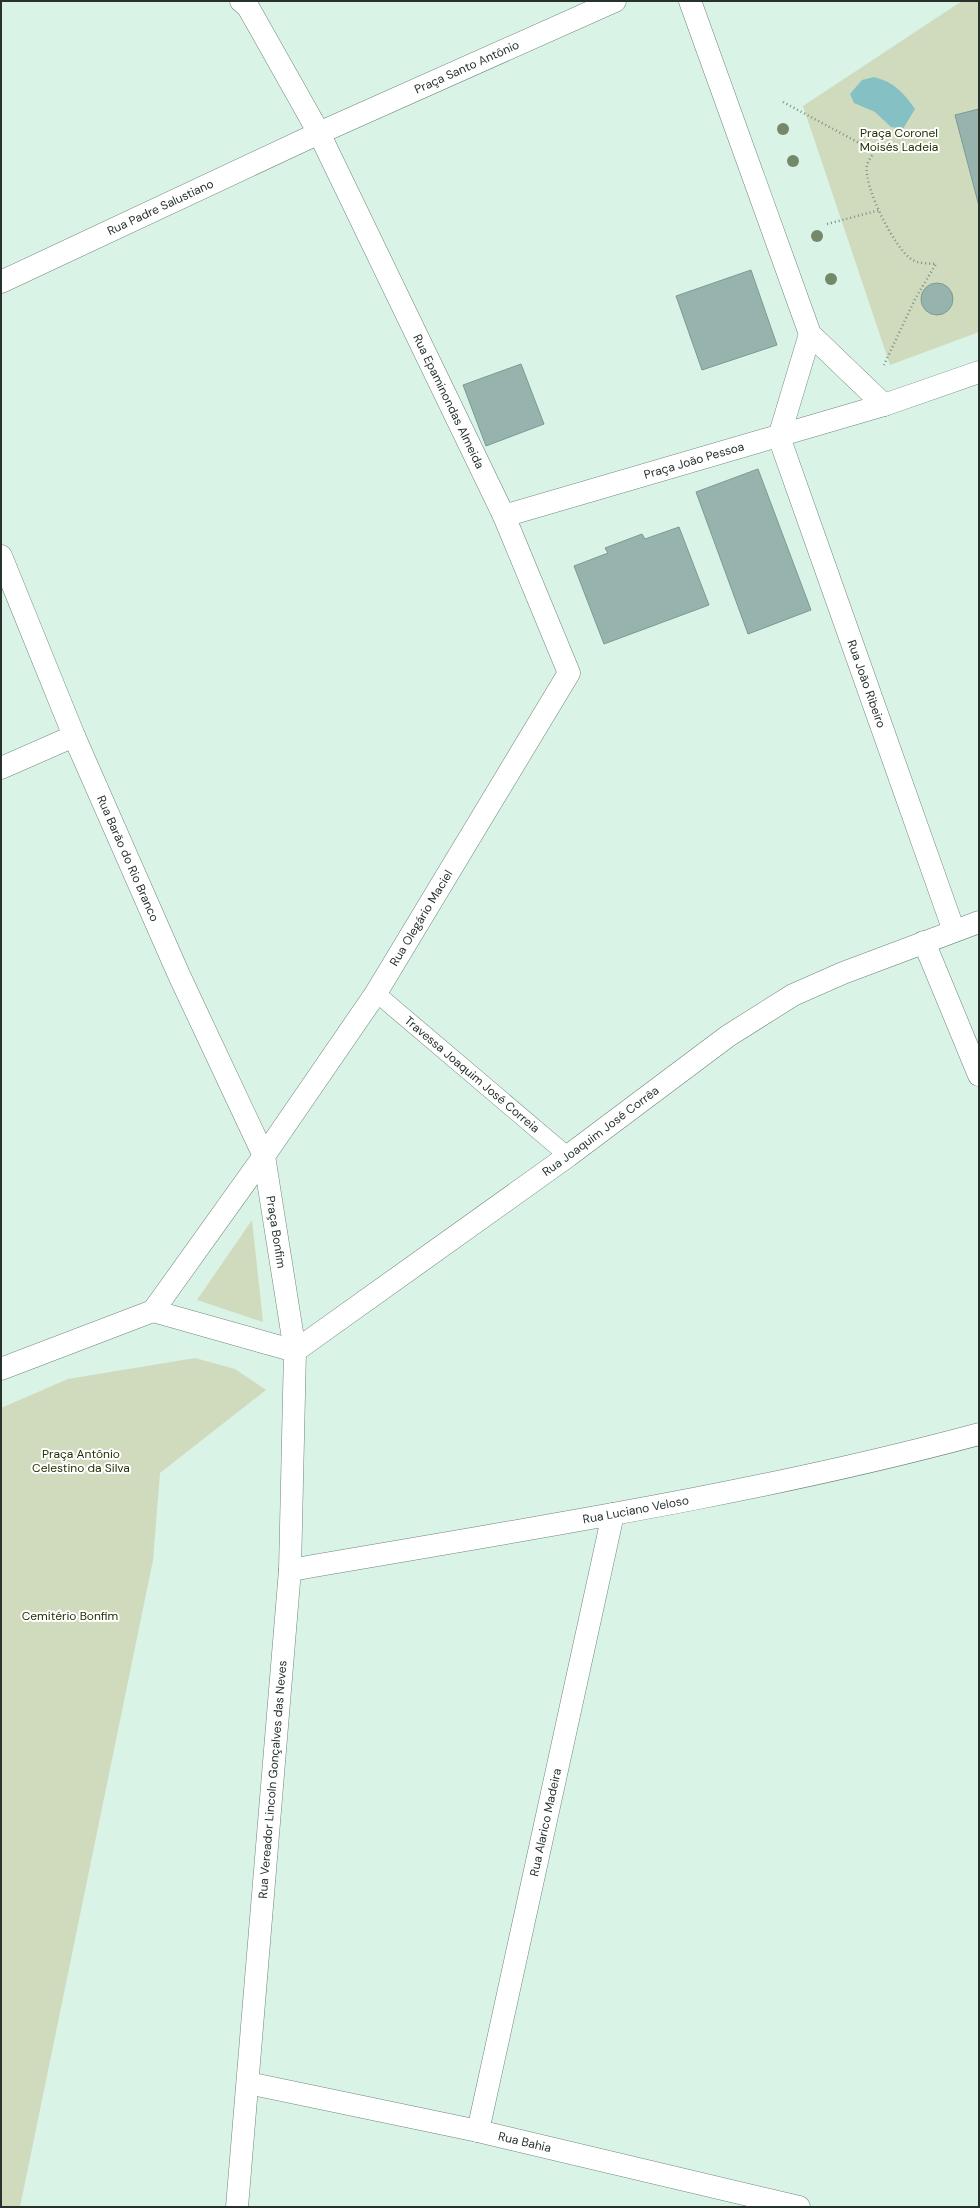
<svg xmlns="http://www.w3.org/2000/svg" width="980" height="2208" viewBox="0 0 980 2208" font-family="'DM Sans',sans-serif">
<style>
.green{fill:#d0dbbe}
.water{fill:#85c0c5}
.building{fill:#96b3ae;stroke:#7d9994}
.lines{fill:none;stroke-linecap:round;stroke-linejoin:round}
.lane-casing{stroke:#6f867a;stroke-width:18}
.street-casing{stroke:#6f867a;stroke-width:23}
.secondary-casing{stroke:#6f867a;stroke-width:23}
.path{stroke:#7e9087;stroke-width:2.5;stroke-dasharray:1 3;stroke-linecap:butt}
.lane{stroke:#fff;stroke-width:17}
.street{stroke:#fff;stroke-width:22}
.secondary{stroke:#fff;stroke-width:22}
.tree{fill:#758868}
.labels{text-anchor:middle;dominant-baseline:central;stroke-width:4;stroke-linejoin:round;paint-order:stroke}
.street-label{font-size:12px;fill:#28322d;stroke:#fff}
.park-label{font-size:12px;fill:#233000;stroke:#fff}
</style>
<rect width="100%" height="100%" fill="#d9f3e6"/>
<g class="green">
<path d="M962,1H979V332L890,365L803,106Z"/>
<path d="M252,1220L263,1322L197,1300Z"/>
<path d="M195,1358L235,1369L266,1390L160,1473L153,1560L20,2207H1V1408L68,1379Z"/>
</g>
<path class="water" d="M874,77C894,82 904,93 915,109L903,129L891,127L875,112L854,103L850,94L862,80Z"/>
<g class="building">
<path d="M979,109V206L955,115Z"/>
<path d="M751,270L777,345L702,370L676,296Z"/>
<circle cx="937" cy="299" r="16"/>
<path d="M521,364L544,424L486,446L463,385Z"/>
<path d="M758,469L811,610L748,634L696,492Z"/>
<path d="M679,527L709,605L604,644L574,566L608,553L605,548L642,534L645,539Z"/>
</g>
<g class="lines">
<defs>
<g id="lane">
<path id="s1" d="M376,993L568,1156"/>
</g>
<g id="street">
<path id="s2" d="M241,1L248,7L319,133L504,516"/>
<path id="s3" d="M1,282L319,133L615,1"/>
<path id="s4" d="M779,437L954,931"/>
<path id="s5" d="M1,556L74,736L179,975L264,1156L153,1311L1,1369"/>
<path d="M1,768L74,736"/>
<path d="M924,942L979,1075"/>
<path id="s6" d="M153,1311L295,1351L568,1156L728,1036L793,995L843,973L979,922"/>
<path id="s7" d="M290,1570C520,1530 753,1495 979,1434"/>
<path id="s8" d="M248,2083L478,2131L799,2207"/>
<path id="s9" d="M478,2131L613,1514"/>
</g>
<g id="secondary">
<path d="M690,1L810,334L884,405"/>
<path d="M779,437L810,334"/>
<path id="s10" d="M237,2207L290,1570L295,1351L264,1156L376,993L569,673L504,516L884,405L979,372"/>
</g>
</defs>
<use href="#lane" class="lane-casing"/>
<use href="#street" class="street-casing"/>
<use href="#secondary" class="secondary-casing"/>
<g class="path">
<path d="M783,102L874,151C872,156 868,161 867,165C863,186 894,247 911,259C918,264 928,263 936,264L915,299L884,365"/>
<path d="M827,224L880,210"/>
</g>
<use href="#lane" class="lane"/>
<use href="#street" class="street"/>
<use href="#secondary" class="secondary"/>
</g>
<g class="tree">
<circle cx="783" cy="129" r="6"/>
<circle cx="793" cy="161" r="6"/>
<circle cx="817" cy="236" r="6"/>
<circle cx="831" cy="279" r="6"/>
</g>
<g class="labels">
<g class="street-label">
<text stroke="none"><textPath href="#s3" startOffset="513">Praça Santo Antônio</textPath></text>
<text stroke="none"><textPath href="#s3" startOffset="176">Rua Padre Salustiano</textPath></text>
<text stroke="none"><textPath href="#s2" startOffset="452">Rua Epaminondas Almeida</textPath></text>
<text stroke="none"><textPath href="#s10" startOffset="1995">Praça João Pessoa</textPath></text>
<text stroke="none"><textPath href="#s4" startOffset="262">Rua João Ribeiro</textPath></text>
<text stroke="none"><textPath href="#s5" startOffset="328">Rua Barão do Rio Branco</textPath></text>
<text stroke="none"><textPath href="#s10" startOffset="1341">Rua Olegário Maciel</textPath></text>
<text stroke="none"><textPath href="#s1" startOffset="126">Travessa Joaquim José Correia</textPath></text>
<text stroke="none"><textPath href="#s6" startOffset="524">Rua Joaquim José Corrêa</textPath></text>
<text transform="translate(276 1232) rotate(81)">Praça Bonfim</text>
<text stroke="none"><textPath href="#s7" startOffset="351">Rua Luciano Veloso</textPath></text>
<text stroke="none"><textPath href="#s10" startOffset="429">Rua Vereador Lincoln Gonçalves das Neves</textPath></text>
<text stroke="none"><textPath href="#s9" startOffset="316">Rua Alarico Madeira</textPath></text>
<text stroke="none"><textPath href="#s8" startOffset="283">Rua Bahia</textPath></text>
</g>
<g class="park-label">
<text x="899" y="133">Praça Coronel<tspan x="899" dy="14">Moisés Ladeia</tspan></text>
<text x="81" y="1454">Praça Antônio<tspan x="81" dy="14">Celestino da Silva</tspan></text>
<text x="70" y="1616">Cemitério Bonfim</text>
</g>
</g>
<rect width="980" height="2208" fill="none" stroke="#28322d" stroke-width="4"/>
</svg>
